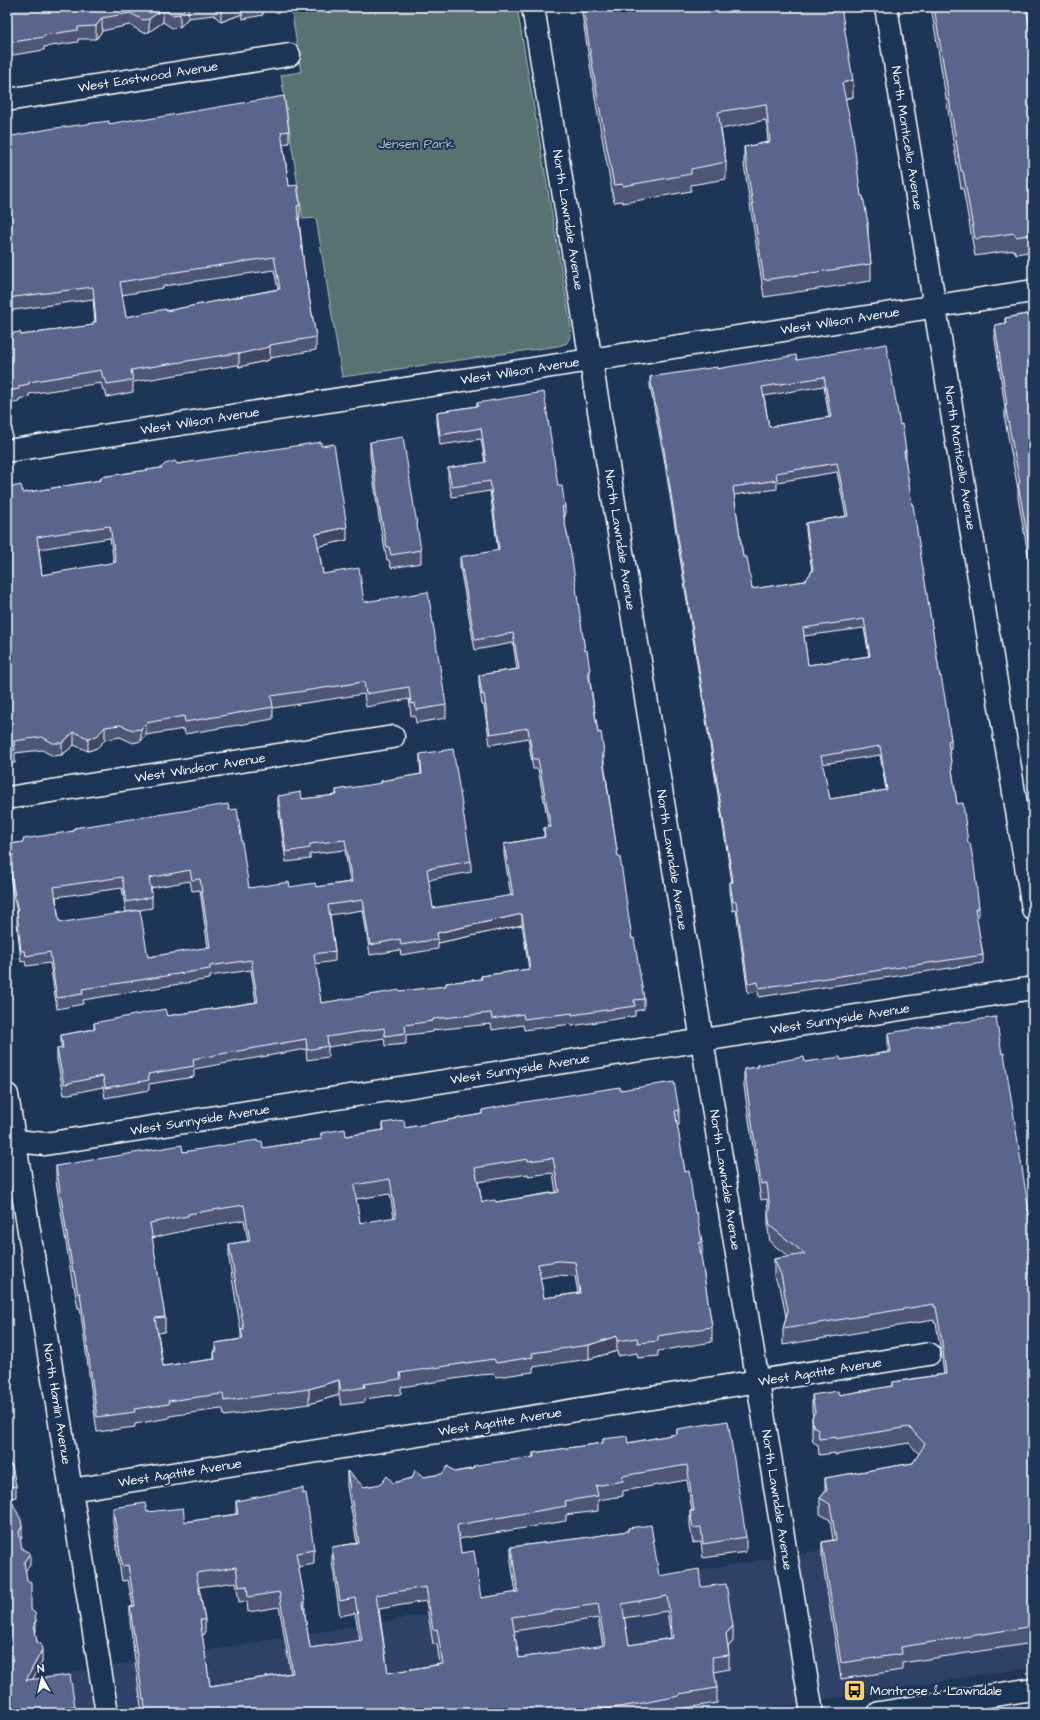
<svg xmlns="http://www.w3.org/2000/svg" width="1040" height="1720" viewBox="0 0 1040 1720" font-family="'Architects Daughter',sans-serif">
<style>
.built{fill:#2f4367}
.green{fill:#577371;stroke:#abb9b8}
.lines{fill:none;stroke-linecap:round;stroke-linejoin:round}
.minor-casing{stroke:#fff;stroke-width:25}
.major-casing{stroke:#fff;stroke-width:25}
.minor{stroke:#1d3557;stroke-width:22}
.major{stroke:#1d3557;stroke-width:22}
.wall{fill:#4d5779;stroke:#fff;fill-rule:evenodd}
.shaded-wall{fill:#3f4763;stroke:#fff}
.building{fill:#5a658d;stroke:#fff;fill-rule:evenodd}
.labels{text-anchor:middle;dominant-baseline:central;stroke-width:4;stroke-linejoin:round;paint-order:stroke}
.street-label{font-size:13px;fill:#fff;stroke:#1d3557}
.park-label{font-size:13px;fill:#b3c0bf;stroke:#1d3557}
.poi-label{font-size:13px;fill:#fff;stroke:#1d3557;text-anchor:start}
</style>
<rect width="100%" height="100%" fill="#1d3557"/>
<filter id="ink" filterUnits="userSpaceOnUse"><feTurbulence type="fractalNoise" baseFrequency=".025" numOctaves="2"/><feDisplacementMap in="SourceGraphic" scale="8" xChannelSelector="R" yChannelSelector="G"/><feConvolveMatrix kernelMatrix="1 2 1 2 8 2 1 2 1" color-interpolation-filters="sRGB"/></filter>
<g filter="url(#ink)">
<path class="built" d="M1033,1516V1667L738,1713H7V1683Z"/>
<path class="green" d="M291,7H517L571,327L570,337L567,343L558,346L342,377L316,218L303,219L281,75L301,72Z"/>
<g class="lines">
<defs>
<g id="minor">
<path d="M533,7L812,1713"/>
<path d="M886,7L1033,909"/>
<path d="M7,100L289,55"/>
<path d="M7,451L1033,291"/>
<path d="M7,798L393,737"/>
<path d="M7,1095L107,1713"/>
<path d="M7,1140L45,1144L1033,988"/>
<path d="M71,1490L929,1354"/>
</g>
<path id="major" d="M879,1713L1033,1689"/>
</defs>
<use href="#minor" class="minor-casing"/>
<use href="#major" class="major-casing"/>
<use href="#minor" class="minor"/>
<use href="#major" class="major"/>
</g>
<g class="wall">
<path d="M7,7H263V15L243,19L242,14L221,22L214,15L188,18L180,27L172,28L163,22L149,32L143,33L130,25L102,31L96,39H78V42L44,47V50L7,56Z"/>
<path d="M581,7H841L853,97L845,99L861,196L868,223V237L871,264V281L764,297L744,164V147L768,142L766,120L721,129L726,162V179L691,185V191L623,203L622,201L614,202L597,110Z"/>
<path d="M931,7H1033V11L1027,12L1033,44V251L1016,254L1014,250L975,256L963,188H961Z"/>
<path d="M142,120L289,131V143L283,144L289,186L300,205V218H299L304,267L316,337V350L270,358L269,360L239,367L237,365L133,382V392L107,397L105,390H103L101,383L29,394V397L19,399V402L7,404V334L21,335L93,325V322H95L93,299L7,311V137ZM274,270L278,289L166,311L126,317L122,295L163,288V286Z"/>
<path d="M1033,313V582L1018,498V489L1005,420V407L995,339V325L1005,323V318Z"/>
<path d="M797,360L900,425L906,451V460H905L912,505L940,677L951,740V749H949L957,804L968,843L979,908V916L976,917L983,955V963L759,997L758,991L748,993L736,910L733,911L730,891V882H732L664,458L650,386V377L717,369ZM824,386L829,417L769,427L764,396ZM837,472L846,516L806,523V531L812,571L805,581L752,589L743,557L734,495L777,489V482ZM864,628L869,656L808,665L804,636ZM880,755L886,790L830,799L822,764Z"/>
<path d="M477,403L558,486L565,507V517H564L585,651L590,671V681L598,733L604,753V763L618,857L632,939L644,999V1009L635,1011V1016L572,1026V1024L524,1030L523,1025L492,1030L491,1024L433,1030V1032L406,1035V1044L385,1046L384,1038L328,1047V1057L307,1060L306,1049L194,1069V1077L149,1084V1090L105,1098L103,1087L64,1095L57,1060V1049H61V1035L94,1029V1023L167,1016L256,1002L251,970L210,976V979L83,1000V1004L57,1009L50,963L26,966L25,961L21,962L17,923V914L8,868V857L11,856V844L23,842L74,831V828L229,810L249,888L316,887L350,882L345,850L310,854V859L286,862L278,806V796L302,799L336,795V790L381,784V781L421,774L420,764V754L471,861V872L428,880L433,908L511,896L504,854V844L544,837V828L549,827L538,769H533L528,738L490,745L484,705H482L479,685V675L517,669L513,643L475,650L460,567V557L498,551L490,491L452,497L448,479V468L485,463L481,439L440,445L437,422V412L477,406ZM190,881L192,891L200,890L208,948L148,957L59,921L56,897L122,888L126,912L152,908V897L151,888ZM363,910L370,955L400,950L401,955L438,949V943L522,925L529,969L481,976V979L446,983V986L321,1003L315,964L335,961V951L330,915Z"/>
<path d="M370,442L421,550V563L391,568L389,560H387L380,525L370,455Z"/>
<path d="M321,446L347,540L318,546L323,574L364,602L446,705V718L416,723L415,716H411L409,699L366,707L364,694L273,708V719L185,734L184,729L146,735L141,741L133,743L120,737L105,740L97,748L88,751L74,745L62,755L53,756L42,750L15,753V763L7,764V688H8L7,682V488L23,493L101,480V477L161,468L177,464ZM110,538L114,563L42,575L39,549Z"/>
<path d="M888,1033L1002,1054L1033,1238V1643L902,1663V1670L841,1679L822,1558V1542L833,1540L830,1520L820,1514V1498L825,1492V1478L913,1463L919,1454L909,1443L835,1455V1453L819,1455L818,1445L813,1442L812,1433V1417L813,1416L812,1411V1395H839L893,1386V1382L944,1374L941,1352L936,1323H934V1320L783,1345V1329L786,1317L781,1291L774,1276V1259L789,1257L770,1242L768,1229V1213L767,1199L761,1200L744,1086V1069L758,1067V1065L841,1060L888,1052Z"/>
<path d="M620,1090L679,1110V1125H677L685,1172L702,1242V1257H701L712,1327V1342L658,1351V1356L638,1358L637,1353L618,1356L617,1351L589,1359L533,1367V1372L496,1377L494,1374L480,1375L401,1387V1394L365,1399V1402L341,1405L339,1395L309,1404L224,1416L223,1409H221L169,1416V1418L135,1424V1427L97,1432L80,1308H78L74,1286H73L56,1181V1166L183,1152L257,1142L263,1148L321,1139V1133L346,1136L383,1130V1123L405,1128L482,1114V1110ZM553,1173L556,1192L496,1202H482L478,1182L528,1174V1176ZM390,1194L394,1218L360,1223L356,1199ZM244,1220L248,1241L229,1244V1259L241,1332V1339L215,1343V1351L214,1352V1359L163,1366L158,1333L165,1332V1317L152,1238L188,1230V1229ZM558,1275L575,1276L578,1293L544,1298L540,1278Z"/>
<path d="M677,1429L746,1537V1552L703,1558L701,1542L693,1543L690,1526V1511H692L687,1480L623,1491V1496L598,1500V1511L566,1515V1521L459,1539L461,1553L481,1598L516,1593L511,1562V1547L583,1538L628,1531V1528L659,1576L701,1587L733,1641L728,1647L729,1655V1669L714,1672L717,1688V1703L679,1709V1710L665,1713H142L130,1622V1607H133L128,1580L122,1581L113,1523V1508L147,1512L185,1522L236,1514V1501L314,1550V1564L298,1567L305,1602V1616L310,1648L360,1641L355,1613L340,1616L332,1562V1547L357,1543L347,1486V1471L364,1487L393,1483L424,1477L454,1472L533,1457V1453L603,1443V1439L628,1443L677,1434ZM236,1582L239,1602L247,1601L248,1612L279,1607L291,1673L210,1686L202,1635L205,1634V1620L199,1587ZM426,1601L433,1644H437L440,1664L388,1673L379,1609ZM667,1611L671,1638L629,1645L624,1618ZM598,1618L603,1646L519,1658L514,1631Z"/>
<path d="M7,1451L10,1466L16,1486V1497L11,1498L22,1537L20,1540L22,1549L30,1565L25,1570L31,1610L36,1631L35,1633L42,1662L32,1679L75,1706V1713H7Z"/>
</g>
<g class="shaded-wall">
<path d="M186,7H188V18L180,27V14Z"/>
<path d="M228,7H242V14L221,22V9Z"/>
<path d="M163,9V22L149,32V19Z"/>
<path d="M102,18V31L96,39V26Z"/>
<path d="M853,80V97L842,99V83Z"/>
<path d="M270,345V358L269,360L239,367V354Z"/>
<path d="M347,527V540L316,547V534Z"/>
<path d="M146,723V735L141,741V729Z"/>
<path d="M105,727V740L97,748L88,751V738Z"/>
<path d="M74,732V745L62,755V743Z"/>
<path d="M522,914V925L438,943L437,933Z"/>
<path d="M617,1336V1351L589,1359V1345Z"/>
<path d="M339,1380V1395L309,1404V1389Z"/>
<path d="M22,1526V1537L19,1543V1532Z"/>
<path d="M30,1553V1565L24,1573V1562Z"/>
<path d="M36,1620V1631L34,1635V1624Z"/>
<path d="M733,1626V1641L726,1649V1634Z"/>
<path d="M42,1650V1662L26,1691V1680Z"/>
</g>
<g class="building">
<path d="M7,7H186L180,14L172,15L163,9L149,19L143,20L130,13L102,18L96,26L78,27V30L44,35V37L7,43Z"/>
<path d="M219,7H228L221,9Z"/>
<path d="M583,7H841L853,80L842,83L852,129L861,196H863L868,223L867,224L871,264L764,280L744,147L770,142L766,104L718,112L726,162L691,169V174L623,186L622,184L614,185L597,94Z"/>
<path d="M934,7H1026L1033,44V234L1016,237L1014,233L975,239L963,171H961Z"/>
<path d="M284,96L289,131L281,132L289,186L297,185L300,205L297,206L304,267L316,337L270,345L269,347L239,354L237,353L131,370L133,380L107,384L105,378H103L101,370L29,382V384L19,386V389L7,391V334L20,332L21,335L93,325V322H96L93,287L7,298V137L49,129L109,121V124L142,118V120ZM274,257L280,289L166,311V309L126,317L120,282L163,275V274Z"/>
<path d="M1033,313V567L1018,484L1020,483L1005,405H1007L995,325L1006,323L1005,318Z"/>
<path d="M886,344L900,425L902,424L906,451H904L912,505H913L940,677L941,676L945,698L951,740L948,741L957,804L963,803L968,843H970L974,865L979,908H975L983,955L759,988L758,982L748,984L736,901L733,902L730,882H733L664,450L650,377L717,367V369L796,355L797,360ZM824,377L831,417L769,427L762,387ZM837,463L848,516L806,523L813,570L805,581L752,589L747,557H743L733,487L777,480L776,473ZM864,619L870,656L808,665L803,628ZM880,746L887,790L830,799L821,756Z"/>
<path d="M544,392L558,486H562L565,507H562L572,559L585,651L587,650L590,671H588L598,733L601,732L604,753H602L618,857H620L632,939L634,938L644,999L634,1000L635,1006L572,1015V1013L524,1019L523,1014L492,1019L491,1013L433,1019V1021L405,1025L406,1033L385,1036L384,1028L327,1037L328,1046L307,1050L306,1039L193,1059L194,1066L148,1074L149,1080L105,1088L103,1076L64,1084L57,1049L63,1048L61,1035L95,1029L94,1023L165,1009L167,1016L258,1002L251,960L210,966V969L82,989L83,994L57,998L50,952L26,956L25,951H21L17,912H18L8,857L13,855L11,844L23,842V839L74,831V828L228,804L229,810L237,809L249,888L289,882L290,887L315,883L316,887L352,882L345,840L310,844V848L286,852L278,796L301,792L302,799L337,795L336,790L382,783L381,781L422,774L420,754L453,749L471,861L427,869L433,908L513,895L504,844L545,837L544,828L551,827L538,759H533L528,728L490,734L484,694L482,695L479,675L519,669L513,633L475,640L460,557L499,550L490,481L452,487L448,468L486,462L481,428L440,435L437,412L478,406L477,403ZM190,870L192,880L200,879L210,947L148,957L140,910L64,922L59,921L54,887L122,877L126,902L152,897L149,878ZM363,900L370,945L400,939L401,945L438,939L437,933L522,914L530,969L481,976L482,979L446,983V986L400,991V990L321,1003L314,954L335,951L328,905Z"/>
<path d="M403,437L421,550L391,555L389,547H387L380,512L370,442Z"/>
<path d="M321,442V446L334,444L347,527L316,534L323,574L359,568L364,602L428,592L446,705L416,710L415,703L411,704L409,687L366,694L364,682L271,696L273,707L185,722L184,716L146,723L141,729L133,730L120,725L105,727L97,736L88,738L74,732L62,743H53L42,737L14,741L15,750L7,751V688H10L7,670V488L21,485L23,493L101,480V477L161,468L165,464L175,461L177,464ZM110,526L116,562L42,575L37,537Z"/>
<path d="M996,1017L1002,1054L1004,1053L1033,1238V1626L901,1647L902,1654L841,1663L822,1542L836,1540L830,1504L820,1498L827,1490L825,1478L913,1463L925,1444L909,1427L835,1439L836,1437L819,1439L818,1429L813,1426L812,1417L815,1412L812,1395L838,1391L839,1395L893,1386V1382L946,1374L941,1336L936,1307H934V1304L783,1329L788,1310L781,1275L774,1259L805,1254L770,1226L768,1213L770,1210L767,1183L761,1184L744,1069L758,1067V1065L804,1057L805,1062L840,1057L841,1060L891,1052L888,1033Z"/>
<path d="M674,1082L679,1110L675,1111L685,1172L689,1171L695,1213H697L702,1242L699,1243L712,1327L658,1336V1341L638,1343L637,1338L618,1341L617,1336L589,1345L532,1353L533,1357L496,1363L494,1359L480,1361L400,1373L401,1379L364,1384L365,1387L341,1391L339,1380L309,1389L224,1401L223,1394H221L168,1401L169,1404L134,1409L135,1412L97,1417L80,1293L78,1294L74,1271L73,1272L56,1166L182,1145L183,1152L257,1140V1142L262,1141L263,1148L322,1139L321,1133L345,1129L346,1136L384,1130L383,1123L404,1120L405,1128L482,1114V1110L519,1103L620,1087V1090ZM553,1158L559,1192L496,1202L495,1200L482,1202L475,1168L528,1159V1161ZM390,1179L396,1217L360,1223L354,1185ZM244,1205L250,1241L229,1244L244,1329L241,1330L243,1339L215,1343L217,1351L214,1352L215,1359L163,1366L155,1318L165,1317L150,1223L188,1216V1214ZM558,1261L575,1262L580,1293L544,1298L538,1264Z"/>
<path d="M728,1421L746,1537L703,1544L701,1527L693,1528L690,1511H694L687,1465L622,1476L623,1481L596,1486L598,1496L565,1501L566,1506L457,1525L461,1553L474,1551L481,1598L518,1592L511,1547L583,1538L628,1531V1528L651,1525L659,1576L699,1569L701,1587L726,1584L733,1626L726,1634L729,1655L712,1657L717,1688L679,1694V1696L638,1704L579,1713H146L144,1699L143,1700L130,1607L135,1606L128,1565L122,1566L113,1508L145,1503L147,1512L183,1508L185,1522L238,1514L236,1501L303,1488V1494L306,1493L314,1550L296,1553L305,1602L303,1603L310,1648L362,1640L355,1598L340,1601L332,1547L359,1543L347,1471L364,1487L381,1484L387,1476L393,1483L412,1478L415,1470L424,1477L442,1474L448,1466L454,1472L473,1469L474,1466L484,1464L534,1457L533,1453L603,1443V1439L627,1436L628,1443L677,1434V1429ZM236,1567L239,1587L247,1586L248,1597L279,1592L293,1673L210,1686L200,1620H205L196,1573ZM426,1587L433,1630L437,1629L443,1664L388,1673L376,1595ZM667,1596L673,1638L629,1645L622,1604ZM598,1604L605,1645L519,1658L512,1617Z"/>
<path d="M7,1451L10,1466L12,1465L16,1486L7,1488Z"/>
<path d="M7,1491L21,1520L22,1526L19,1532L22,1549L30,1553L24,1562L27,1580L31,1582V1610L35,1613L36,1620L34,1624L37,1642L41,1644L42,1650L26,1680L70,1675L75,1706L43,1711V1713H7Z"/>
</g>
</g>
<defs>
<symbol id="bus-square" viewBox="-11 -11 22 22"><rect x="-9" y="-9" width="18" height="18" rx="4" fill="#ffd166" stroke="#1d3557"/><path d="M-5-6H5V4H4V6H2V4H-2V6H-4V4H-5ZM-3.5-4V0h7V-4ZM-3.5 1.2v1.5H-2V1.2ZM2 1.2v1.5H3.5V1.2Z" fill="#111"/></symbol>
</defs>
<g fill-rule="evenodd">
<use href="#bus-square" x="842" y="1678" width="25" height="25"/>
</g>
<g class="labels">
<g class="street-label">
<text transform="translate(148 77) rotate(-9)">West Eastwood Avenue</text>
<text transform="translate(907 138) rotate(81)">North Monticello Avenue</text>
<text transform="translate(568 220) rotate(81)">North Lawndale Avenue</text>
<text transform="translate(840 321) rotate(-9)">West Wilson Avenue</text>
<text transform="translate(520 371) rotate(-9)">West Wilson Avenue</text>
<text transform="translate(200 421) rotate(-9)">West Wilson Avenue</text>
<text transform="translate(960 458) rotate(81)">North Monticello Avenue</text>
<text transform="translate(620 540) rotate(81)">North Lawndale Avenue</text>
<text transform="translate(200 768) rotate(-9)">West Windsor Avenue</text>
<text transform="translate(672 860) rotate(81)">North Lawndale Avenue</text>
<text transform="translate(840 1019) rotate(-9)">West Sunnyside Avenue</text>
<text transform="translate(520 1069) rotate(-9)">West Sunnyside Avenue</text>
<text transform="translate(200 1120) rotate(-9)">West Sunnyside Avenue</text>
<text transform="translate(725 1180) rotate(81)">North Lawndale Avenue</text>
<text transform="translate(820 1372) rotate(-9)">West Agatite Avenue</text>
<text transform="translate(57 1404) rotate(81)">North Hamlin Avenue</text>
<text transform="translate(500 1422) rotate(-9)">West Agatite Avenue</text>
<text transform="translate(180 1473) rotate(-9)">West Agatite Avenue</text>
<text transform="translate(777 1500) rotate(81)">North Lawndale Avenue</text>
</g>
<g class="park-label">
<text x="416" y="144">Jensen Park</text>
</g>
<g class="poi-label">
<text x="870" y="1691">Montrose &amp; Lawndale</text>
</g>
</g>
<rect width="1040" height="1720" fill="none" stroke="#1d3557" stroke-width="24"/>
<rect x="12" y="12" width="1016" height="1696" fill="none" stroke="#fff" stroke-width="1.5" filter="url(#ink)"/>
<g transform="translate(42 1678) rotate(352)" stroke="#1d3557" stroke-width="3" paint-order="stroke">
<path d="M0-3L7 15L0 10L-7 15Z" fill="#ffffff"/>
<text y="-6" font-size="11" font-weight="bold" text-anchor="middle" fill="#ffffff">N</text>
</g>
</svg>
